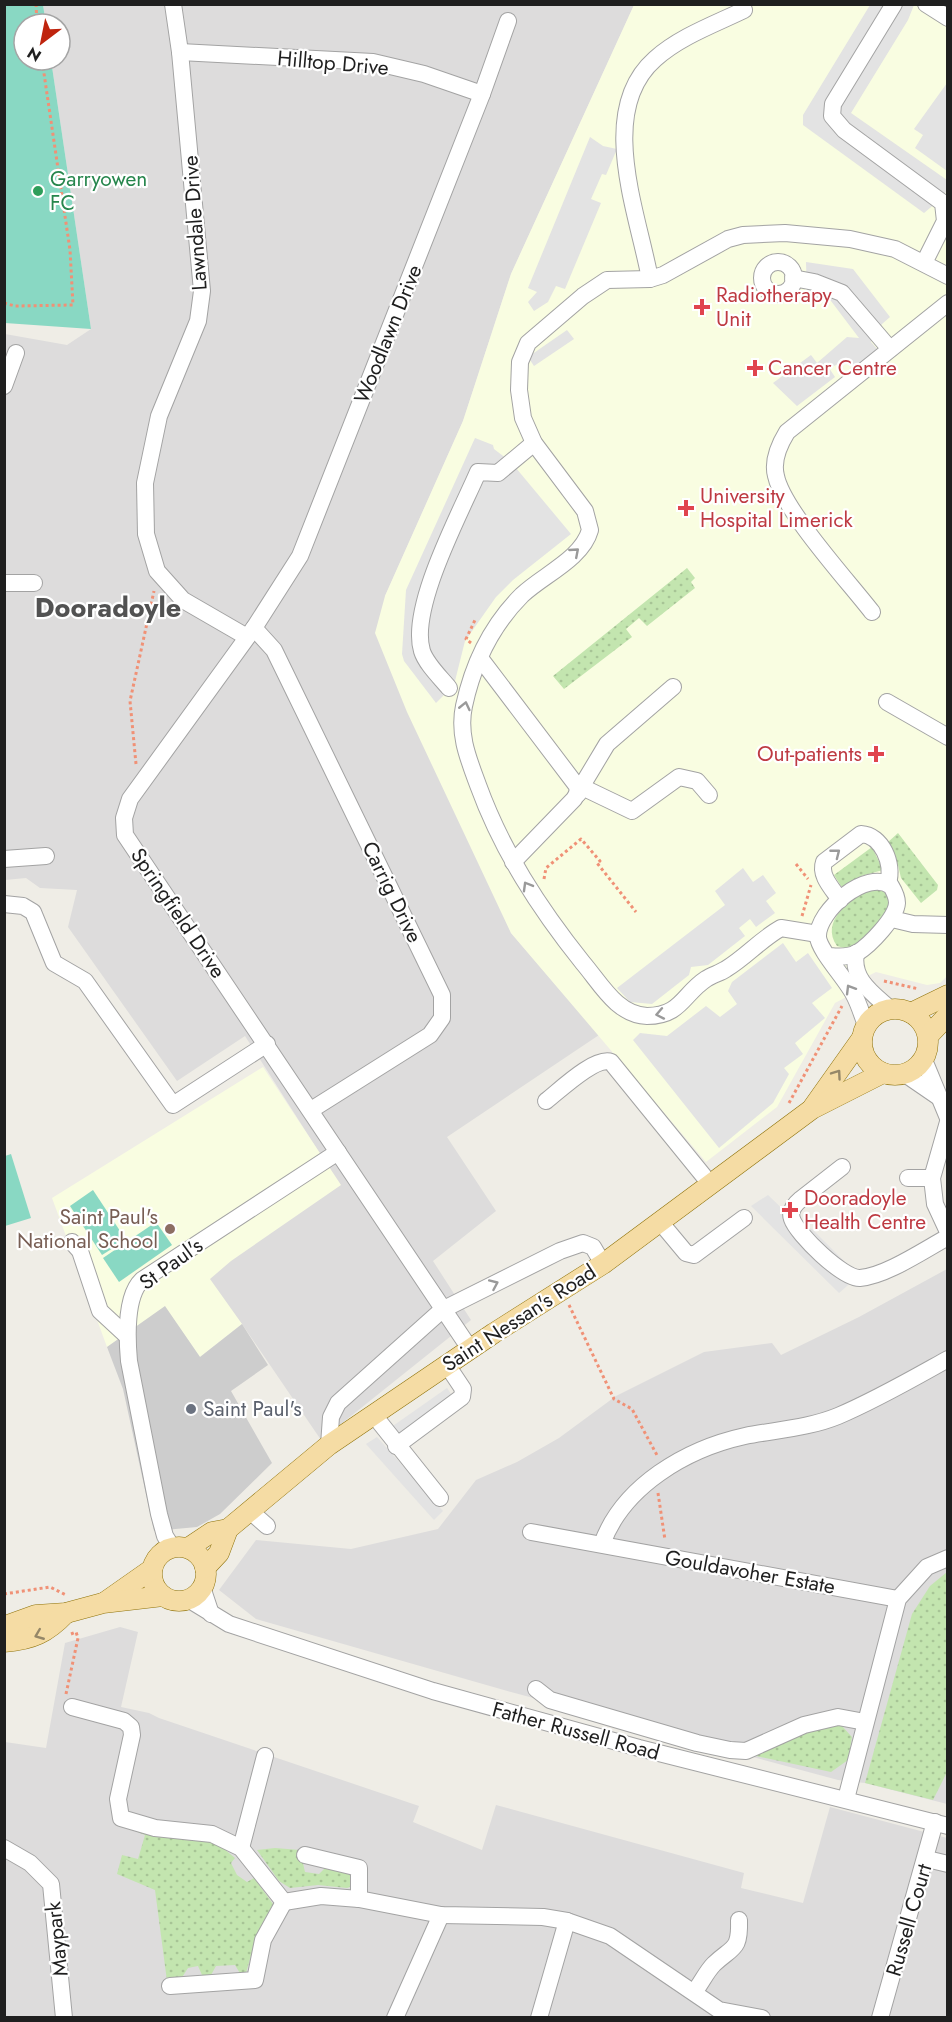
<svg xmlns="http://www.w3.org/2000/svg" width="952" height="2022" viewBox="0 0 952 2022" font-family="Jost,sans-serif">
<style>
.residential{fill:#dddcdc}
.education{fill:#f9fde1}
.religious{fill:#cdcdcd}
.grass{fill:url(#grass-dots)}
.pitch{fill:#89d8c3}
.parking{fill:#e3e3e3}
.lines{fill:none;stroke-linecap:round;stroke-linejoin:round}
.minor-casing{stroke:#a3a3a3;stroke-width:18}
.major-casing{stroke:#8f730b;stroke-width:21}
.path{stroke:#f09176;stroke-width:3;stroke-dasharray:3 3;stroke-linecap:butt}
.minor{stroke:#fff;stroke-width:16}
.major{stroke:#f5dca4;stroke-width:20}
.oneway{stroke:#9a9a9a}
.oneway2{stroke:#958768}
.leisure-dot{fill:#2e9e5b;stroke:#fff;stroke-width:2}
.health-dot{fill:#e0444e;stroke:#fff;stroke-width:2}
.education-dot{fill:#8d6e63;stroke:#fff;stroke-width:2}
.worship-dot{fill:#6b7280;stroke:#fff;stroke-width:2}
.labels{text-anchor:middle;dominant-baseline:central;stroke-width:4.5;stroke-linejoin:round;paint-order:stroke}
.street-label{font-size:21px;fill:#1f1f1f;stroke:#fff}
.leisure-label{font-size:21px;fill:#27864d;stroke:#fff;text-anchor:start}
.health-label{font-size:21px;fill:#be3a42;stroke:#fff;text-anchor:start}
.education-label{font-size:21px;fill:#785e54;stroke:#fff;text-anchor:end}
.worship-label{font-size:21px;fill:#5b616d;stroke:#fff;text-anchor:start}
.district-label{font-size:27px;font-weight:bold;fill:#525252;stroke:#fff}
</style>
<defs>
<pattern id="grass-dots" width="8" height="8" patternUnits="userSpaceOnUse" patternTransform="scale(1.5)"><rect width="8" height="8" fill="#c3e5af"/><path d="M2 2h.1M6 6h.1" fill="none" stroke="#a7c496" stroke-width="1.8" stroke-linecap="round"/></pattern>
</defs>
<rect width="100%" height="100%" fill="#efede6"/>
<g class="residential">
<path d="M43,5H634L511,274L463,421L385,596L511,933L599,1035L447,1137L496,1211L433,1261L471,1320L321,1440L242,1324L201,1280L340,1185L245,1036L177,1081L68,927L77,890L40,888L26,878L5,880V334L67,345L91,329L51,60H60V24H46Z"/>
<path d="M947,1269V1804L865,1783L838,1780L511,1692L256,1619L219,1590L256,1540L351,1549L438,1529L476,1480L517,1462L559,1438L616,1396L704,1352L772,1343L781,1355L859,1317Z"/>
<path d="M120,1627L138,1632L121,1707L149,1713L159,1718L419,1806L413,1822L482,1850L496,1805L744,1873L741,1888L803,1903L830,1807L947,1838V2017L5,2018V1742L46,1748L65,1643Z"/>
</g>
<g class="education">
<path d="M634,5H947V976L940,983L927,985L876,972L866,977L865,987L835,1003L777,1107L706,1162L511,933L407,712L375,633L385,596L463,421L511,274Z"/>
<path d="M263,1067L341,1185L231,1261L210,1279L242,1324L200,1357L165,1307L107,1347L52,1198Z"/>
</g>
<path class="religious" d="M165,1306L200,1357L242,1324L268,1365L231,1391L272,1463L220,1514L197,1527L154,1531L123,1389L107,1347Z"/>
<g class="grass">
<path d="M687,568L695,578L691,582L695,588L647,626L639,618L626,629L632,637L564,689L553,676Z"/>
<path d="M898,833L938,885L937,890L921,903L901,878L898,865L887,843Z"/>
<path d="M872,847L883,870L861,876L845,887L841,886L834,875Z"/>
<path d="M867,888H882L891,900C884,921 868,937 848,949L837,946C820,921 849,902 867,888Z"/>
<path d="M947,1572V1772L933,1800L865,1783L912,1614L930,1586Z"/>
<path d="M829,1724L842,1726L852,1737L848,1760L831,1772L751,1755Z"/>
<path d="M135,1831L217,1843L235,1858L231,1863L237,1875L247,1882L254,1878L273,1904L257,1934L246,1973L241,1975L235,1965L216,1966L211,1975H202L198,1966L188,1968L181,1979L167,1981L155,1890L117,1874L122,1855L138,1859L145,1835Z"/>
<path d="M275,1848L300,1850L305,1872L319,1874L326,1867L351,1873L353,1886L347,1888L318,1885L290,1888L279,1881L257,1850Z"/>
</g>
<g class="pitch">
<path d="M4,5H43L46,24H24V60H51L91,329L5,323Z"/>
<path d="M11,1154L31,1218L5,1226V1156Z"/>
<path d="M93,1190L126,1240L102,1255L70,1206Z"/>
<path d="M156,1222L172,1245L119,1282L103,1258Z"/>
</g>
<g class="parking">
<path d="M870,5H914L908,20L851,113L947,180V190L943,197L924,213L803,125V115Z"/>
<path d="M947,83V171L915,148L923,135L914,129Z"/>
<path d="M590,137L603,146L617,149L606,175L602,174L591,199L601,203L565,289L556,286L548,302L534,311L528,302L537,292L528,288Z"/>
<path d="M806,262L853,269L890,317L882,324L871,342L878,350L854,368L848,360L829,368L835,377L797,406L773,383L811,355L817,363L847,337L859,338L831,301L807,298Z"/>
<path d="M567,330L574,339L534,366L528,357Z"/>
<path d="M475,438L493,445L494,449L511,462L571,534L513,580L496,597L465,641L454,685L436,703L404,661L402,654L406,590Z"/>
<path d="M743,868L753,882L763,875L776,893L766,901L775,913L756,927L750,919L739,928L745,936L708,965L691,967L689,975L652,1004L630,1002L617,988L725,905L715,891Z"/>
<path d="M783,943L796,962L808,953L832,988L812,1003L825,1018L795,1043L803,1054L784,1068L789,1074L773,1103L719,1148L633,1040L640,1033L667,1036L706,1006L720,1017L737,1004L728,991L732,982Z"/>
<path d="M768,1195L796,1222L812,1229L843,1260L855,1279L839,1293L751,1206Z"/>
<path d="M447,1388L459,1406L404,1448L390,1428Z"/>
<path d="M377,1437L443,1511L434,1520L366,1444Z"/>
</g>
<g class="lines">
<defs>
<g id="minor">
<path d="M173,4L180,52L202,291L198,321L159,416L145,483L146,534L157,571L183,600L247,637"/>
<path d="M894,4L833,104L832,116L844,130L943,203L945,221L924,263"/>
<path d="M926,4L948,18"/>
<path d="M180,52L373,62L424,74L482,94"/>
<circle cx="778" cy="278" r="16"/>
<path d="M793,278L814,282L842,293L890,349"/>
<path d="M650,279C638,213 596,111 655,59C679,37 715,24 744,10"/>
<path d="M4,386L16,353"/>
<path d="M4,583H34"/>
<path d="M872,612C848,581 783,510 776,476C772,461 779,445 787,432L948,303"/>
<path d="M254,628L274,650L442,995V1018L430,1035L311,1110"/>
<path d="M480,658L577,786L578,794"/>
<path d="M449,688C441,678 426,664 422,651C409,608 460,514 478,472L498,473L534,443"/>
<path d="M887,702L948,737"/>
<path d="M582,787L632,811L679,777L697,781L709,795"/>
<path d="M4,859L46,856"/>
<path d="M513,862L574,799L607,744L673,687"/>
<path d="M840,900C833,889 819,876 824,862L861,834C882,835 894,864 888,883"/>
<path d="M4,904L23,906L33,912L54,963L85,981L173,1105L267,1044"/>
<path d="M892,919L913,924L948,925"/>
<path d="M818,934L781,928C761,939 746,957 726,969C720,973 712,975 706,979C683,994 681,1016 647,1016C617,1015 601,984 583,963C539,908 502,851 478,785C468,758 458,734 464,706C473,664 492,625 522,595C543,575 582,559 590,530L585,511L534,443L523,418L519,390L520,362L528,343L583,296L607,280L650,279L663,275L728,239L743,235L785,233L850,239L895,249L948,276"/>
<path d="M856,953C851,979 872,993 890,1009"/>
<path d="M830,956C838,957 849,957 857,953C870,945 896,918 897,903C897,896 894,891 891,886C867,868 817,911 818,937C819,951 847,980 854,995C859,1004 862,1015 866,1025"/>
<path d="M924,1060L948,1118"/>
<path d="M905,1074L940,1098"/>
<path d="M546,1101C559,1091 595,1056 611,1062L711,1185"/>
<path d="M948,1122L932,1178L935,1204L948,1232"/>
<path d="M842,1167L801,1199C795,1204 789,1211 792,1219C797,1234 843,1279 860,1278C886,1276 924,1250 948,1237"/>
<path d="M908,1178H932"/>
<path d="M661,1223L686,1253L694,1255L744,1218"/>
<path d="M72,1242L80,1251L100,1311L127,1336"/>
<path d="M470,1349L125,835L124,818L130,799L254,628L300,556L482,94L508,21"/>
<path d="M373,1414L440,1498"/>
<path d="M329,1445L331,1417L338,1403L442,1310L560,1251L583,1243L593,1247L603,1264"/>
<path d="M396,1446L462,1397L463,1389L447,1365"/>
<path d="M250,1511L267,1526"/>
<path d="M531,1532L898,1599"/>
<path d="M602,1544C623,1486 686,1449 745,1436C775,1430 809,1428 838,1416C876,1400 912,1379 948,1359"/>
<path d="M172,1547L165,1536L159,1514L129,1361C127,1339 125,1296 142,1280L338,1152"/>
<path d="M202,1587L211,1614"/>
<path d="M188,1599L229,1624L433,1691L639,1748L948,1826"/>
<path d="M536,1689L550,1700L697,1743L730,1750L746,1751L804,1725L838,1717L865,1722"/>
<path d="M72,1707L124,1721L131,1727L132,1735L118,1799L121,1818L155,1828L212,1834L241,1848L284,1902"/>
<path d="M846,1799L898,1599L927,1567L948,1558"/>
<path d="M4,1848L30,1863L51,1884L64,2018"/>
<path d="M241,1848L265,1756"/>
<path d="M305,1855L359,1868V1899"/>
<path d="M927,1859L948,1864"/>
<path d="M284,1902L321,1896L359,1899L441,1915L543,1917L567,1921L610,1936L719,2010L762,2018"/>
<path d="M170,1986L255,1980L263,1940L284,1902"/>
<path d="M694,1992C701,1984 706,1972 714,1964C733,1946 740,1951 739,1920"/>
<path d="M395,2018L441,1915"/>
<path d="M539,2018L567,1921"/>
<path d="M880,2018L935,1822"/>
</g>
<g id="major">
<circle cx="895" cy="1042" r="33"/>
<path d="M911,1013L948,995"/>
<path d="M928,1036L948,1015"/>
<path d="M813,1107L862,1038"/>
<circle cx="179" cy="1574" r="27"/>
<path d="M188,1548L212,1532L228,1529"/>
<path d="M205,1568L219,1553L228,1529L329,1445L494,1333L603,1264L812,1109L883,1073"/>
<path d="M105,1602L152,1569"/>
<path d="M4,1630L11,1624L36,1615L66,1613L103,1603L163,1596"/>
<path d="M4,1642C32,1640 47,1633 66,1613"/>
</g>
</defs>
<use href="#minor" class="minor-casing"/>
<use href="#major" class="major-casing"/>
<g class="path">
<path d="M36,4L37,24"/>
<path d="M4,303L15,306L73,305L70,250L42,60"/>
<path d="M471,643L466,639L475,620"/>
<path d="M136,764L130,701L154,591"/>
<path d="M796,864L808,879"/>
<path d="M544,879L546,868L581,839L600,861L597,863L636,912"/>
<path d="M802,916L811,885"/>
<path d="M884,981L919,989"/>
<path d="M789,1103L842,1006"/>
<path d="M569,1305L614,1399L632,1409L658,1457"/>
<path d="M658,1493L665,1540"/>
<path d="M4,1594L50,1587L66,1595"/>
<path d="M66,1694L78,1638L76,1632L71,1634"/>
</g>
<use href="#minor" class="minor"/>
<use href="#major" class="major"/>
</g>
<defs><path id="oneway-chevron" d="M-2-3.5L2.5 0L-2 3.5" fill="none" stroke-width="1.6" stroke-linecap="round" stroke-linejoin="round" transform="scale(1.5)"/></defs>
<g class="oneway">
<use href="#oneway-chevron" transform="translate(575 552) rotate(-41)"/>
<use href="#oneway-chevron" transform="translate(465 706) rotate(-77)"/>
<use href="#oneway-chevron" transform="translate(836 853) rotate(-38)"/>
<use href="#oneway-chevron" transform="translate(527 886) rotate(-120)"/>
<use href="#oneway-chevron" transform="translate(850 989) rotate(-121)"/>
<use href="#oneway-chevron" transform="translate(660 1014) rotate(169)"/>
<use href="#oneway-chevron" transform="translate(494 1284) rotate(-24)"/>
</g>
<g class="oneway2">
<use href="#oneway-chevron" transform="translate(837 1074) rotate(-55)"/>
<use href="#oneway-chevron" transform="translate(39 1635) rotate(158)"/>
</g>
<circle class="leisure-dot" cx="38" cy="191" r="6"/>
<g class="health-dot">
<path d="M699 298h6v6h6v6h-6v6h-6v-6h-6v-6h6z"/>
<path d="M752 359h6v6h6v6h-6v6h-6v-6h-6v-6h6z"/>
<path d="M683 499h6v6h6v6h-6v6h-6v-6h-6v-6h6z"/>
<path d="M873 745h6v6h6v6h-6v6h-6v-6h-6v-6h6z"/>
<path d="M787 1201h6v6h6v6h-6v6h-6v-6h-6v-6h6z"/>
</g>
<circle class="education-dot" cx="170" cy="1229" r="6"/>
<circle class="worship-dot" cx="191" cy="1409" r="6"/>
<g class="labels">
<g class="street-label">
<text transform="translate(333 63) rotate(5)">Hilltop Drive</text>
<text transform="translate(195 223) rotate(-94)">Lawndale Drive</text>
<text transform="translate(388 334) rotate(-68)">Woodlawn Drive</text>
<text transform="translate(392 892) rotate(64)">Carrig Drive</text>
<text transform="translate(178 913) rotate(56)">Springfield Drive</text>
<text transform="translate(171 1264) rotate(-36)">St Paul's</text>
<text transform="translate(519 1318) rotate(-33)">Saint Nessan's Road</text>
<text transform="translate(750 1572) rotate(10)">Gouldavoher Estate</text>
<text transform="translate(576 1731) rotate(15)">Father Russell Road</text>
<text transform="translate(909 1920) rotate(-74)">Russell Court</text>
<text transform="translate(57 1939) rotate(-96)">Maypark</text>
</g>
<g class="leisure-label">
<text x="50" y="179">Garryowen<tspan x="50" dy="24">FC</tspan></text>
</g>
<g class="health-label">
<text x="716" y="295">Radiotherapy<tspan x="716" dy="24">Unit</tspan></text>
<text x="768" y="368">Cancer Centre</text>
<text x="700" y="496">University<tspan x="700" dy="24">Hospital Limerick</tspan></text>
<text x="862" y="754" text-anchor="end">Out-patients</text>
<text x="804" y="1198">Dooradoyle<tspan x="804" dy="24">Health Centre</tspan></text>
</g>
<g class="education-label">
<text x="158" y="1217">Saint Paul's<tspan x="158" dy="24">National School</tspan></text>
</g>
<g class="worship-label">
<text x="203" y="1409">Saint Paul's</text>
</g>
<g class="district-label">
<text x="108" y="607">Dooradoyle</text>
</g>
</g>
<rect width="952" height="2022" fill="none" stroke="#1f1f1f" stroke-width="12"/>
<g transform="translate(42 42) rotate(212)"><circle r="28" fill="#ffffff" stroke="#a5a5a5" stroke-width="1.5"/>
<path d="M0-4.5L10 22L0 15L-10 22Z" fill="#bf240e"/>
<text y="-9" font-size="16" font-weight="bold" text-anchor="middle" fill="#1f1f1f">N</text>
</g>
</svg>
